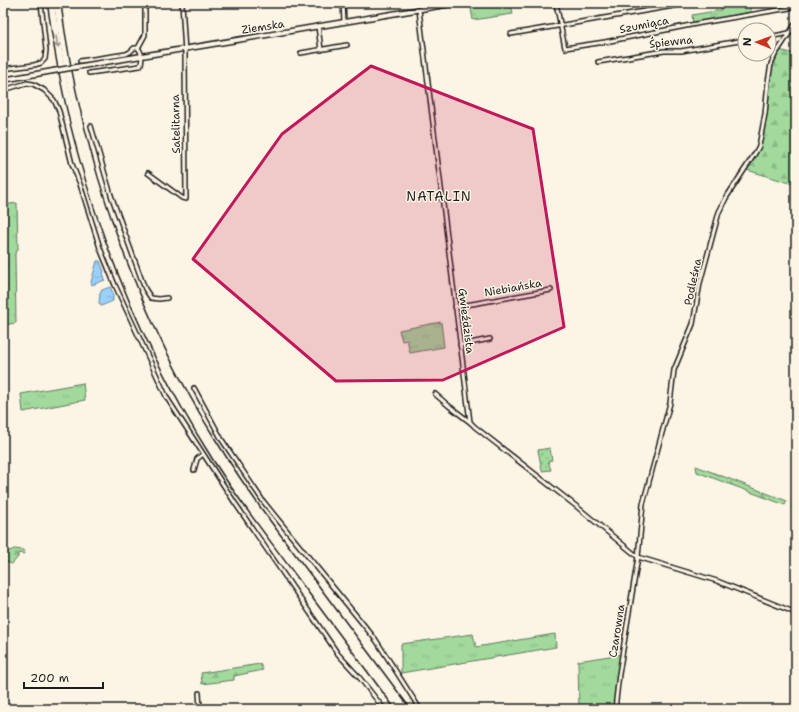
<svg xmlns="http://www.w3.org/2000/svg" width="799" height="712" viewBox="0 0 799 712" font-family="'Shantell Sans',sans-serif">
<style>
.grass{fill:url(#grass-tufts);stroke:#5f7a5c}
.forest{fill:url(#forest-firs);stroke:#5f7a5c}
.garden{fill:url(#garden-dots);stroke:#5f7a5c}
.water{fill:url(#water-ripples);stroke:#6888a1}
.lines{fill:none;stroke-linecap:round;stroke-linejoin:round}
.minor-casing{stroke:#1c1c1c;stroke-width:6}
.tertiary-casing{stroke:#1c1c1c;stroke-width:7}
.motorway-casing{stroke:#1c1c1c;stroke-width:9}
.minor{stroke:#fcf5e5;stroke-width:3}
.tertiary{stroke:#fcf5e5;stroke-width:4}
.motorway{stroke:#fcf5e5;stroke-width:6}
.tertiary-bridge-casing{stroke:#1c1c1c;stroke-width:7;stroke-linecap:butt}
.tertiary-bridge{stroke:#fcf5e5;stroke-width:4}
.oneway{stroke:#97938b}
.marked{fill:#c2185b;fill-opacity:0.2;stroke:#c2185b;stroke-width:3;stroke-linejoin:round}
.labels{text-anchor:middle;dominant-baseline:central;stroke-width:3;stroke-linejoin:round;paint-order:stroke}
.street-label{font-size:11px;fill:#1c1c1c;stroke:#fcf5e5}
.quarter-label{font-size:13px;letter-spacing:1px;fill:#1c1c1c;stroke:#fcf5e5}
</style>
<defs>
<pattern id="grass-tufts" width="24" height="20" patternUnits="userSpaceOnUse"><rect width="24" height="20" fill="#a2d99d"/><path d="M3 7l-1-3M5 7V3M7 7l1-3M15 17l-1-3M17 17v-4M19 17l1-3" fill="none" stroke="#8bba87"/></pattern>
<pattern id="forest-firs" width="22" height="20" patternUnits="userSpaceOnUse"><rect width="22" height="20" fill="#a2d99d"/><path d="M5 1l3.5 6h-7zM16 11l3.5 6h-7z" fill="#8bba87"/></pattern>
<pattern id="garden-dots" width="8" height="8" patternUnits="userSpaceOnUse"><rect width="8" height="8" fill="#a2d99d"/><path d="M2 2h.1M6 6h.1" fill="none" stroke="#8bba87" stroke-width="1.8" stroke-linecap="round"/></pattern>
<pattern id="water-ripples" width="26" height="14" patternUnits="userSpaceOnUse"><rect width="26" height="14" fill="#9bd0f9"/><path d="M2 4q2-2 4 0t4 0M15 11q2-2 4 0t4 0" fill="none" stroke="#85b2d5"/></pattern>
</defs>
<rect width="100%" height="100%" fill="#fcf5e5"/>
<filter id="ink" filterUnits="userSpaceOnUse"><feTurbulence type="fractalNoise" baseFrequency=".025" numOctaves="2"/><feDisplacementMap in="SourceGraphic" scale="8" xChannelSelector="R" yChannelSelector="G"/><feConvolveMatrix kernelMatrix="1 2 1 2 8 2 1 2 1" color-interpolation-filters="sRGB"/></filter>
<g filter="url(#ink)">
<g class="grass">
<path d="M470,3H511L513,14L473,20Z"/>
<path d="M720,3H749L751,12L693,23L692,15L721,10Z"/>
<path d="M17,203L18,250L15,253L16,323L3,325V205Z"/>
<path d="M441,322L444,347L410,353L407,340L402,341L399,330Z"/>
<path d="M83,383L85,400L23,412L21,394Z"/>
<path d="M473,634L476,647L555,634L556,647L401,673V644Z"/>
<path d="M622,654L614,709H579L578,661Z"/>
</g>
<g class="forest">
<path d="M779,50L796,54V185L747,170C756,155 762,140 765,123C769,98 766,73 779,50Z"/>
<path d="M696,466L787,501L785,505L697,472Z"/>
<path d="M14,549L24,550L25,554L18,553V557L12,564L3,561V554Z"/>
<path d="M260,664L263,670L234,676V680L202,684L201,673Z"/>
</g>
<path class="garden" d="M550,448L552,460L548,461L551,470L542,471L538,450Z"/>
<g class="water">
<path d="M97,261H100L104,272L103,273L105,280L92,285L91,282Z"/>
<path d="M110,287L113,293V301L101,306L99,303L100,293L102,290Z"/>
</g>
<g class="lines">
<defs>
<g id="minor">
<path d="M343,3L344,22"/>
<path d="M556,3L565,48L605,42L701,23L796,7"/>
<path d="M419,10L470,422L475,427L576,506L638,557L717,581L796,613"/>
<path d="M318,26L321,50"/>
<path d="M511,34L691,3"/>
<path d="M769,37L789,33"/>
<path d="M138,48L145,35V3"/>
<path d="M301,53L347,45"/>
<path d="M80,61L126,54L130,52L134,48H138C142,52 143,61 140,66L89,73"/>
<path d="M598,62L664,51H681L745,40"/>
<path d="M3,69L34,65L41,63L45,59L46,50L41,3"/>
<path d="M3,87L7,89L27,83L33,84L44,90L54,100L59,111L72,164L80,184L100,248L115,285L167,398L235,503L338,654L359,677L384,709"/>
<path d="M91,126L111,195L145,289L151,298L159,299L167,298"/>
<path d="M148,173L182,198L186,199L185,52L182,3"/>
<path d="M455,307L551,290"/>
<path d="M460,345L490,339"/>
<path d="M194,388L222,440L263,501L288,532L376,640L420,709"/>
<path d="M435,394L449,406L470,422"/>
<path d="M194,470L197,459L203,454"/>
<path d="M3,595H5"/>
<path d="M199,693L200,709"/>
<path d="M615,709L619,674L638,557L643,504L670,403L674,370L693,324L700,283L719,212L726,198L754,155L759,146L765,114L768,82L771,64L775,55L796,23"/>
</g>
<g id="tertiary">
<path d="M76,67L457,3"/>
<path d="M3,80L53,71"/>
</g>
<g id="motorway">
<path d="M51,3C73,164 128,319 215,456C240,496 269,533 297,571C331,617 366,663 400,709"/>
<path d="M57,3C78,160 131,312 215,446C242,490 272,530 303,571C337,617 372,663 406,709"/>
</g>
</defs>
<use href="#minor" class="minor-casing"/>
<use href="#tertiary" class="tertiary-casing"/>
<use href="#motorway" class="motorway-casing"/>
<use href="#minor" class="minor"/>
<use href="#tertiary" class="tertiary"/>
<use href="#motorway" class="motorway"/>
<defs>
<path id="tertiary-bridge" d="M53,71L76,67"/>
</defs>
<use href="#tertiary-bridge" class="tertiary-bridge-casing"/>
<use href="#tertiary-bridge" class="tertiary-bridge"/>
</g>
<defs><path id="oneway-shaft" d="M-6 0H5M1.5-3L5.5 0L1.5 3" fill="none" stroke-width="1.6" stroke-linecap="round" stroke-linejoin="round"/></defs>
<use class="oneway" href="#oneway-shaft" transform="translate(57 42) rotate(81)"/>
</g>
<path class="marked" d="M371,66L533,129L564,327L443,380L336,381L193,259L282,134Z"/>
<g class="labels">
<g class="street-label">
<text transform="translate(644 25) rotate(-11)">Szumiąca</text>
<text transform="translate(263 27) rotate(-9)">Ziemska</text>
<text transform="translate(671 42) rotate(-6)">Śpiewna</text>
<text transform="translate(176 124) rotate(-91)">Satelitarna</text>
<text transform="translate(693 282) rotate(-78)">Podleśna</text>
<text transform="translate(513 288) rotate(-10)">Niebiańska</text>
<text transform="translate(466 321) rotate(83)">Gwieździsta</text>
<text transform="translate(617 631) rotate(-81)">Czarowna</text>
</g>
<g class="quarter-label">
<text x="439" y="196">NATALIN</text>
</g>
</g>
<rect width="799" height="712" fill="none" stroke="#fcf5e5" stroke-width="16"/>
<rect x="8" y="8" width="783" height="696" fill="none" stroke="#1c1c1c" stroke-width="1.5" filter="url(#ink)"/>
<g transform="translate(757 42) rotate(272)"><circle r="19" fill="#fcf5e5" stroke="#a29e95"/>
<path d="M0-3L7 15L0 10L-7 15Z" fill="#c8321e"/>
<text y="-6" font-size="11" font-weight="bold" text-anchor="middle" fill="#1c1c1c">N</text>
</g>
<path d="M24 682v6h79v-6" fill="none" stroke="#1c1c1c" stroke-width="2"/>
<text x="30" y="682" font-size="12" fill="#1c1c1c" stroke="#fcf5e5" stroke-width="3" paint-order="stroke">200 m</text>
</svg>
